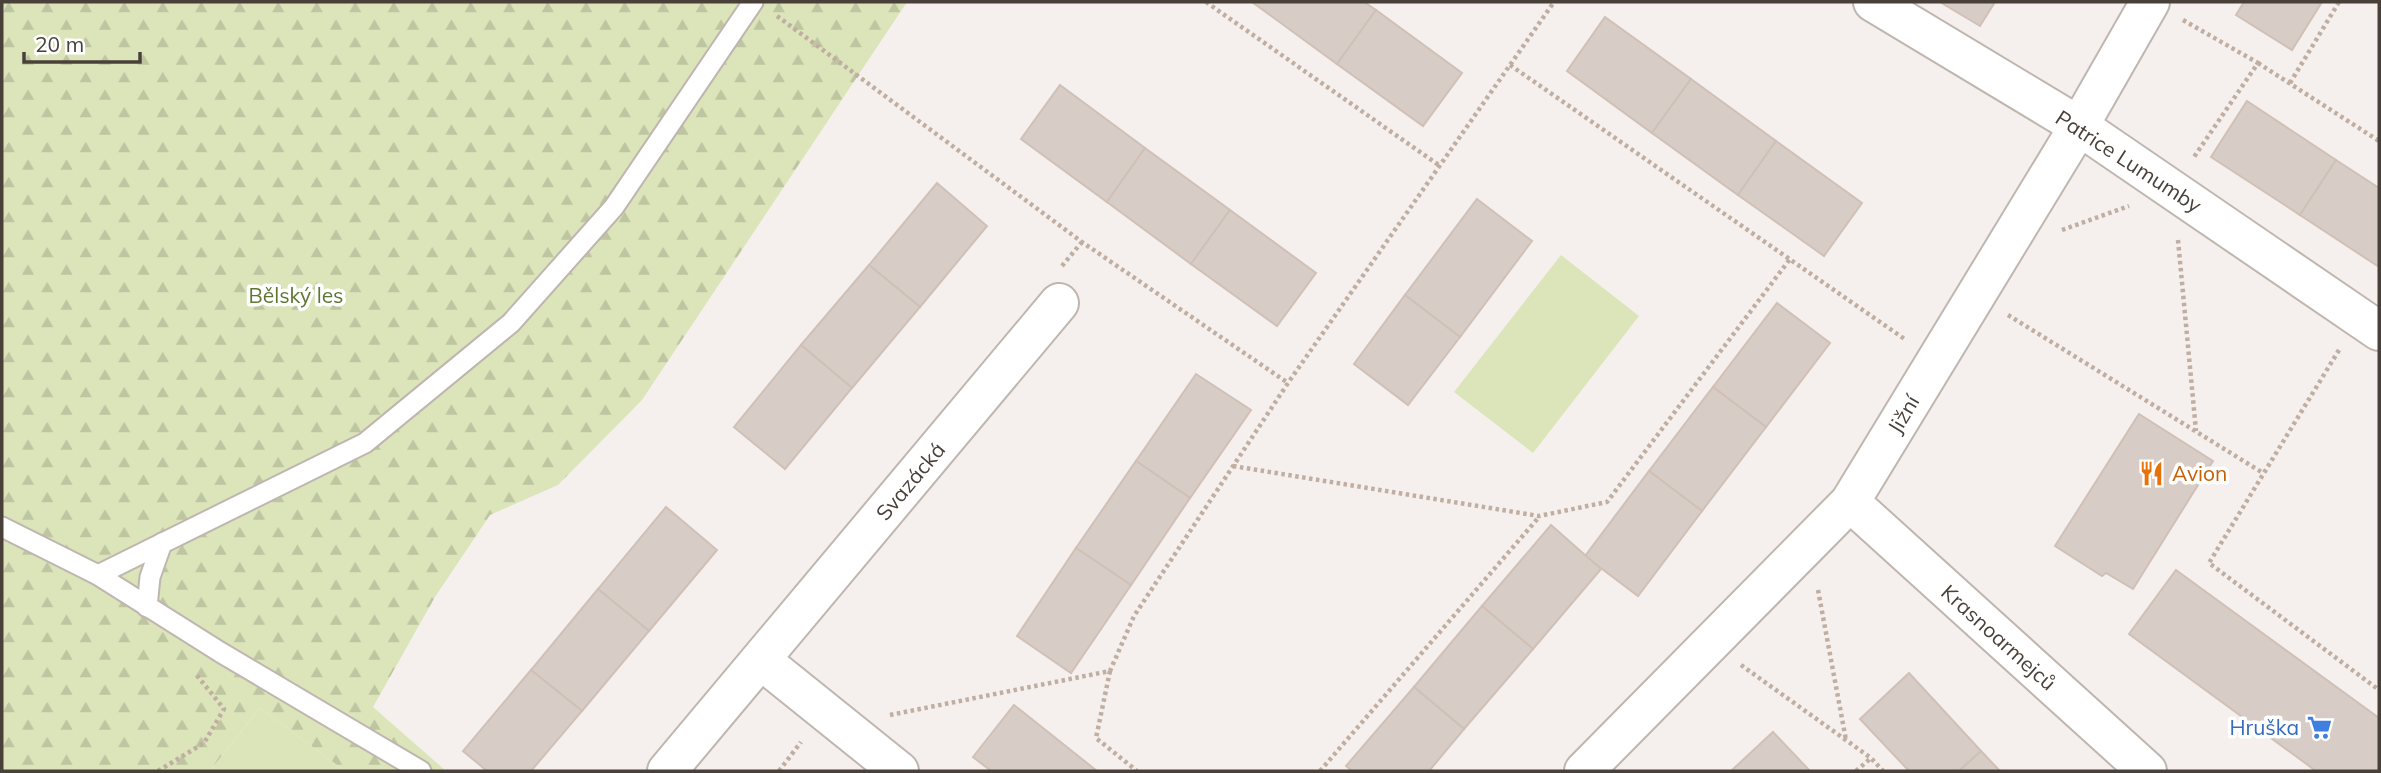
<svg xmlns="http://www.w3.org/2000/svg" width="2381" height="773" viewBox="0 0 2381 773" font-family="Mulish,sans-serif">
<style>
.forest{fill:url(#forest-firs)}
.pitch{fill:#dce5ba}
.building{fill:#d8cdc6;stroke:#d0c0b7;stroke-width:2}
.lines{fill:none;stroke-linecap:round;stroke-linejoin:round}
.service-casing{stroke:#c0b6b0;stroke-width:23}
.minor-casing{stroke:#c0b6b0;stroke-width:42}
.path{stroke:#c0aea2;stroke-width:4.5;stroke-dasharray:3.5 3.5;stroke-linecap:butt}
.service{stroke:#fff;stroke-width:19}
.minor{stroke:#fff;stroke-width:38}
.labels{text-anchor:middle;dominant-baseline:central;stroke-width:7;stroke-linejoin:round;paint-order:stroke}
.street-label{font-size:21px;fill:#49403a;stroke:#fff}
.park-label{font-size:21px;fill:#5d7632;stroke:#fff}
.food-label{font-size:21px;fill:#c56008;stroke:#fff;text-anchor:start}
.shop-label{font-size:21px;fill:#366cbe;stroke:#fff;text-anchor:end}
</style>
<defs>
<pattern id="forest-firs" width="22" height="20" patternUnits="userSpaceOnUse" patternTransform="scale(1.75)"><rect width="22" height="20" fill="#dce5ba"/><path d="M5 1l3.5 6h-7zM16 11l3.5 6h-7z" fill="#bec6a1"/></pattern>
</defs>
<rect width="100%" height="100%" fill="#f5f0ed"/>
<path class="forest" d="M2,2H907L642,400L558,485L490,515L435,597L373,707L446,771H345L260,708L210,771H2Z"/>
<g class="pitch">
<path d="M1561,255L1639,316L1533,453L1454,392Z"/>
<path d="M260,708L345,771H210Z"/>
</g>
<g class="building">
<path d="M1252,2H1364L1376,10L1337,64Z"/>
<path d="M1940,2H1995L1980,26Z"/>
<path d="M2244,2H2322L2292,50L2236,15Z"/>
<path d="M1376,10L1462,73L1423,126L1337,64Z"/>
<path d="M1605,17L1691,79L1652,133L1567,71Z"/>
<path d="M1691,79L1776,141L1738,195L1652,133Z"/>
<path d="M1060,85L1145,148L1107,202L1021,139Z"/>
<path d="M2247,101L2336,160L2300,215L2211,157Z"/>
<path d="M1776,141L1862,203L1824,256L1738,195Z"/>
<path d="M1145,148L1230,210L1191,264L1107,202Z"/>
<path d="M2336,160L2379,188V267L2300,215Z"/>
<path d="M937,183L987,226L920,307L869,265Z"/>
<path d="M1477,199L1532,241L1460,337L1405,295Z"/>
<path d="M1230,210L1316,273L1277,326L1191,264Z"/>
<path d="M869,265L920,307L852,388L801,345Z"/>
<path d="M1405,295L1460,337L1408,405L1354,364Z"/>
<path d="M1777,303L1830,343L1766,427L1713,387Z"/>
<path d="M801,345L852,388L785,469L734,427Z"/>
<path d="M1196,374L1251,410L1190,498L1136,461Z"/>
<path d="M1713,387L1766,427L1702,511L1649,471Z"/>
<path d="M2139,414L2213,461L2133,589L2106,573L2102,576L2055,546Z"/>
<path d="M1136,461L1190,498L1131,585L1076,548Z"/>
<path d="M1649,471L1702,511L1638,596L1585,556Z"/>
<path d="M666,507L717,550L649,631L598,589Z"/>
<path d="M1551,525L1601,569L1533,649L1482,606Z"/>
<path d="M1076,548L1131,585L1071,673L1017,636Z"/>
<path d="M2176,570L2379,718V771H2316L2129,634Z"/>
<path d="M598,589L649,631L582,711L531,670Z"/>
<path d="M1482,606L1533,649L1464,729L1414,687Z"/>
<path d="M531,670L582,711L531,771H487L463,751Z"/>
<path d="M1909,673L1981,751L1959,771H1909L1860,719Z"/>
<path d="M1414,687L1464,729L1429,771H1352L1346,766Z"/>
<path d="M1014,705L1097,771H991L973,757Z"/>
<path d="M1773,732L1810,771H1731Z"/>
<path d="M1981,751L2000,771H1959Z"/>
</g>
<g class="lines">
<defs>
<g id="service">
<path d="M2,527L98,575L220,652L421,771"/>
<path d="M98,575L365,443L511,323L614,207L753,2"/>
<path d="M147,607L150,577L162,543"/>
</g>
<g id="minor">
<path d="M1873,2L2079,126L2379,331"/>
<path d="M1850,502L2147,771"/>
<path d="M761,660L899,771"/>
<path d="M667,771L1059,303"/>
<path d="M1584,771L1850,502L2079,126L2150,2"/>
</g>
</defs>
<use href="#service" class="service-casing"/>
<use href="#minor" class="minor-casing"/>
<g class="path">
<path d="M1206,2L1440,166"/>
<path d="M777,16L1082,242L1288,383"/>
<path d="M2183,20L2258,63L2194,157"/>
<path d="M2258,63L2379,141"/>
<path d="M1510,65L1906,340"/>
<path d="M2290,83L2339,2"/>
<path d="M2062,230L2129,206"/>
<path d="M2178,240L2196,431"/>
<path d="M1062,266L1082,242"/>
<path d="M2008,315L2263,473"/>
<path d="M2339,350L2209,563L2379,690"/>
<path d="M1233,466L1539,516L1607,502L1790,259"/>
<path d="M1818,590L1846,740"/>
<path d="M1741,665L1871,758L1883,771"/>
<path d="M1110,671L1096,738L1137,771"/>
<path d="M890,715L1110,671L1134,616L1288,383L1554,2"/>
<path d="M158,771L204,743L224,709L195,673"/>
<path d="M779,771L801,742"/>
<path d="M1320,771L1539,517"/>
<path d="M1856,771L1871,758"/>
</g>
<use href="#service" class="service"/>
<use href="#minor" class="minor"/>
</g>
<defs>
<symbol id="restaurant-bare" viewBox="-9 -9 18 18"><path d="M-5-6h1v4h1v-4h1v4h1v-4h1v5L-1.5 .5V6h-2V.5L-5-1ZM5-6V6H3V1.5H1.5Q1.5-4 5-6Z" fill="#e8710a" stroke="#fff" stroke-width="2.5" paint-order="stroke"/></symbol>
<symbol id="supermarket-bare" viewBox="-9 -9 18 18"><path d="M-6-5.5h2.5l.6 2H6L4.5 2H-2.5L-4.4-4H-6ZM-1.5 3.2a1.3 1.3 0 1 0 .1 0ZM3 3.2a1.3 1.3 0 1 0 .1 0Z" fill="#3f7fe0" stroke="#fff" stroke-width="2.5" paint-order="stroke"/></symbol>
</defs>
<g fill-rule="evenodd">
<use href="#restaurant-bare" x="2134" y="456" width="35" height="35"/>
<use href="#supermarket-bare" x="2302" y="710" width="35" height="35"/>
</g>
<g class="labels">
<g class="street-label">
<text transform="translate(2129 161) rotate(33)">Patrice Lumumby</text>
<text transform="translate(1903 414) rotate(-59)">Jižní</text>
<text transform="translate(910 481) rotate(-50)">Svazácká</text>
<text transform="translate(1999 637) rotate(42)">Krasnoarmejců</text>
</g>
<g class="park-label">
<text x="296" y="295">Bělský les</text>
</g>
<g class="food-label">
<text x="2172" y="473">Avion</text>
</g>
<g class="shop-label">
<text x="2299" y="727">Hruška</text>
</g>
</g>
<rect width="2381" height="773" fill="none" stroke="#49403a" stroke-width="7"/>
<path d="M24 52v10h116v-10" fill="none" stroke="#49403a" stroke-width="3.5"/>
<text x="35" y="52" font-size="21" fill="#49403a" stroke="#ffffff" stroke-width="5" paint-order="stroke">20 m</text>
</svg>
